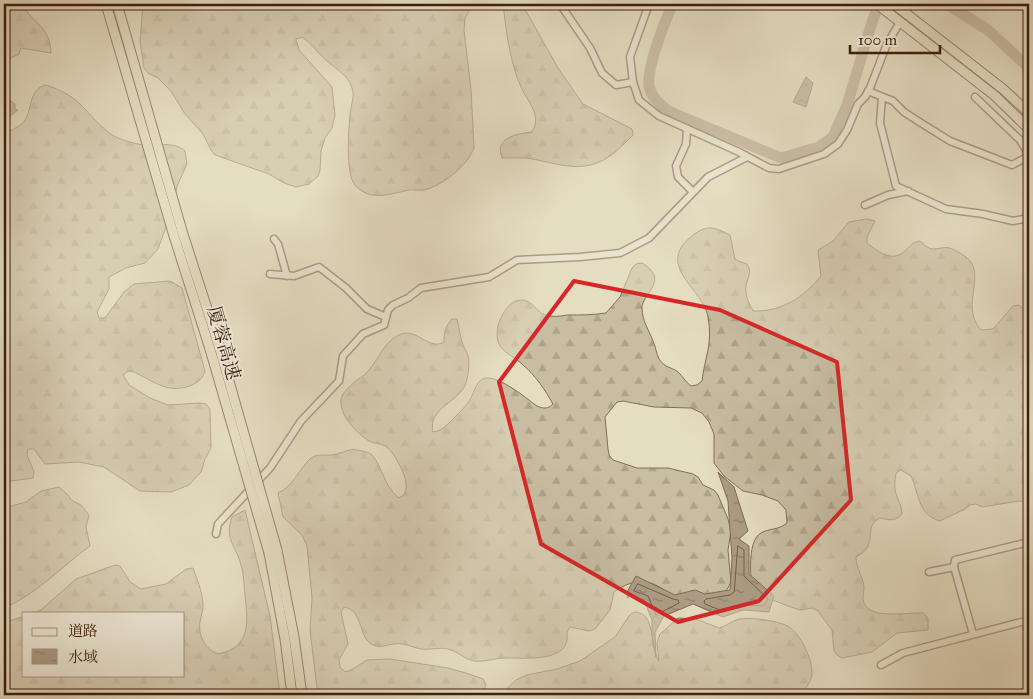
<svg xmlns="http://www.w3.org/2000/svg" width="1033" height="699" viewBox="0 0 1033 699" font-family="'IM FELL Great Primer','Noto Serif SC',serif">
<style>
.forest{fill:url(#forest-firs);stroke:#826e58}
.water{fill:url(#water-ripples);stroke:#806a55}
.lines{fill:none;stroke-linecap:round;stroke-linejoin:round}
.shore{stroke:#745d4a;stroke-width:1}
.river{stroke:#ac9c85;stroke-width:11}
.minor-casing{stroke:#674e3b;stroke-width:9}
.highway-casing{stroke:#3d1e0e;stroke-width:11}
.minor{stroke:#eee9d7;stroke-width:6}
.highway{stroke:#e5ddc2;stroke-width:9}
.highway-bridge-casing{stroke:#3d1e0e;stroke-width:11;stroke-linecap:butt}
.highway-bridge{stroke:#e5ddc2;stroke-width:9}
.marked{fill:none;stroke:#d62828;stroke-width:4;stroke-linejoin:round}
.labels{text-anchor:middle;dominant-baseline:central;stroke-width:4;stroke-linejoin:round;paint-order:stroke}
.street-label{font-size:19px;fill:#3d1e0e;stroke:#eee9d7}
</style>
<defs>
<pattern id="forest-firs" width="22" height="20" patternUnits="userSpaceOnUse" patternTransform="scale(1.25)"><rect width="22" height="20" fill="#c8bda3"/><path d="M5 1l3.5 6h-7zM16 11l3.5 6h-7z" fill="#ada28b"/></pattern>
<pattern id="water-ripples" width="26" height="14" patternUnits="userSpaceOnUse" patternTransform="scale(1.25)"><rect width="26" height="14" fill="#ac9c85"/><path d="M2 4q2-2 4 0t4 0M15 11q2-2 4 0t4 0" fill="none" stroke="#8d7f6b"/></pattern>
</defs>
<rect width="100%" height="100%" fill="#e5ddc2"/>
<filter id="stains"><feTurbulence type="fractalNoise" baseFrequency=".004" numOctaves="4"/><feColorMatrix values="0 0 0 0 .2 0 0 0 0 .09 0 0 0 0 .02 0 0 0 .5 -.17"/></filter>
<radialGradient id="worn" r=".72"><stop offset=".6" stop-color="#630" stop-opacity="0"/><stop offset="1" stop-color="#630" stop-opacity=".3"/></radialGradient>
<g class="forest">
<path d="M4,4H22C33,24 50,26 51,53L21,48L19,54L4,61Z"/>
<path d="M143,4H473L465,18L464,30L471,90L474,147C469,165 442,186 424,190C418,191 414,189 409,190C390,194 370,202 355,185C345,174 349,129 350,114C351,105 355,96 352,88C348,73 330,66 321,55C314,48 310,42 302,37L296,39L299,50L332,87L335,115L332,128L325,138L321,151L320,171L318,176L309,184L296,187L284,183L269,174L215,155L211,150L203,134L185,114L171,91L158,78L148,73L144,68L140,42Z"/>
<path d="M503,4H522L558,68L583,104L632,129L633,135C623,145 612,157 599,162C576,173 549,161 526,158C518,158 510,158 502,158C494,138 516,134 531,132C536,127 536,121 535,114C532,104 525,96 521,87C510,63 506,29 503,4Z"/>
<path d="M46,85C58,89 71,95 80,104C91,115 101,128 114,136C121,140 136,144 144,145C158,146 174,141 185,151L187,164L177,186L174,205L158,249L145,263L126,268L109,277V289L97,312L99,318H105L124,292L134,284L170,281L182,288L205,371C201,385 183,390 170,388C160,387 143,376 134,372L128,371L123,375L129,385L150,398L168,405L200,403L206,404L210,409L211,448L205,459L201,472L189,485L171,492L140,491L104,467L79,462L45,464L34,449H28L27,455L34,472L33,478L4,482V134C9,131 17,128 22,124C33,114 27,89 46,85Z"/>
<path d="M867,219L875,221L867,237V243C880,253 893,263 906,250C911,245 913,242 920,241C923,243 926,247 929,248C935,251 943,246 949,248C954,249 962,254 966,257C988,274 959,306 981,330L993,329L1013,306L1019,305L1029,314V502L1019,501L982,507L976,504L970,505L965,509L940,521C918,515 919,494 911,476L901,470L896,473C895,480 894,487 896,494C898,501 902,506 902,514C895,522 889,520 880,518C861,528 881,544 856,557C856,568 863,576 864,587C864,593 862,598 864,603C871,620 908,612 923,613L928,618V630L897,633L872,652L842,658L837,655L834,650L832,630L817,610L812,608L800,610L788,606L765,597L752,586C750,573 748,540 761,533C770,528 779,530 787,523L786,510L778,501L762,495L743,491L724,476L714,463V434L709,422L702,413L691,408L654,407L623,401L617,402L605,417L608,449L609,455L613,460L637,468H668L693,474L698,477L703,485L714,490L718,495L728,519L731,531L728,550L731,582L728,588L721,597C705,597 689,598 674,596C669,595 665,590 661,588C644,577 630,581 614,592L610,610L595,629L589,631L570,627L567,632C572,665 521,657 502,658C493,659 484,662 475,661C465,660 457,651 448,649C439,647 430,650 421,649C414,648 409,645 402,644C393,642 384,648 376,646C357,642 365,610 344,607L341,612L348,644L339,660L340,667L345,672L351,670L367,660L390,659L448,668L466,673L483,679L486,685L482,695H318L310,631L312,598L307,546L302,535L283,517L278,493C294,486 298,470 310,459C317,453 324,456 332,455C345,453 348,447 362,451C366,452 369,452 372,455C384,469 383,485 399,498L404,495C405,491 407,487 406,484C406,474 394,453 387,447C381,443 375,444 369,441C356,433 334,410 343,394C347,388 357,380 363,376C378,364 382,341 401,334C417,328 429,351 444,342C444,332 445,327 452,319H457C459,327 460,335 462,342C463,347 467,351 468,356C470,363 468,377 466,383C460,402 427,408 433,432C442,431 448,424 455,417C460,412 466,406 470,400C473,394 476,384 481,380C493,370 527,399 537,406C544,409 548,409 553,404C545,390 536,376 523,365C515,357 507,355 500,346C491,332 504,302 520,300C533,299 536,314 549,316C555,317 561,316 568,315C580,315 593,315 606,313L620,297L632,268L636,264L642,263C671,280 641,295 642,308C642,321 649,330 653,341C656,347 656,353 659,359C666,369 670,366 678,372C683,376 685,382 691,386L697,385L702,381C705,356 713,344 708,317C703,288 654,266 692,236C707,224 714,227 730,235L735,259L741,262L747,264C753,273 747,277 746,287C745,296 749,303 753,311C782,312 804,297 821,276L818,250L833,241L849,222Z"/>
<path d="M59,487L68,495L71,500L81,505L89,515L86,527L90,546C61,567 37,594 4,608V508L26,502L41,491Z"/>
<path d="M245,510L270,616L280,695H4V623L24,616V675H184V613H33L41,610L76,579L115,565L120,566L130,582L141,589L166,584L186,569L193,568C197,579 202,591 203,603C204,609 201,615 200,622C198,636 205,649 218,654C251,648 248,622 245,596C244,585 244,574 241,565C236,545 224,540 232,517Z"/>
<path d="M634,612C657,612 649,648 659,661L657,643L660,634L678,618L696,619L719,628C727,626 733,620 740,619C751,617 781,621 789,627C802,636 813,661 812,675C811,682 804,691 800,695H500L516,680L527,675L557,669L580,661L615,637L629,616Z"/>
</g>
<g class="water">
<path d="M806,77L813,83L806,107L793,102Z"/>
<path d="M4,96L15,104V109L18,110L4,121Z"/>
<path d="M718,472L734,487L748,531L739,539L749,546V574L774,596L769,612L743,610L723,617L693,604L664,616L655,632L656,657L652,636V620L644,600L631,596L627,598L628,590L636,576L675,595L695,590L705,594L730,590L732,558L728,501Z"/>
</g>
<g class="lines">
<g class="shore">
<path d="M738,546L744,550V576L768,599L764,606L743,605L722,611L705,604L704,601L706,599L730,595L734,592Z"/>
<path d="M638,584L673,599L678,600L679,603L656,615L648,596L634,591Z"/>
</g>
<g class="river">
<path d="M673,4C665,20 646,70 649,87C652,98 660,104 668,111L781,158L819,147L833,137L847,105L872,22L879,4"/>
<path d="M947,4L988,30L1029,68"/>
</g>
<defs>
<g id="minor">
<path d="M560,4L590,48L602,73L616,85L633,82"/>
<path d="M649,4L630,57L633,82L639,100L659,116L739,152L769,168L779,169L824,154L838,144L847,130L858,104L865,97L870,88L887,44L900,22"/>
<path d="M868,91L893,101L904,112L921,123L950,141L1012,165L1029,156"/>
<path d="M882,97L880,123L896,186L946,209L983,214L1013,221L1029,218"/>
<path d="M975,97L1020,140L1029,155"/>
<path d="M687,129L686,144L676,166L678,177L693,192"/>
<path d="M865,205L888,195L908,191"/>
<path d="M274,239L278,244L287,276"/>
<path d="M270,274L294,276L319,267L346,288L367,309L386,317"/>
<path d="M216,534L218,524L270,468L301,421L339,381L343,356L363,334L384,325L388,310L393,305L408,298L421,288L489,277L517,260L580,257L620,253L649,238L708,177L747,157"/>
<path d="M954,567L973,634"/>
<path d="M929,572L954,567L955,560L1029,542"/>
<path d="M881,665L903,653L1029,620"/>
</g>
<g id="highway">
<path d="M106,4L174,236L210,349"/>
<path d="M117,4L182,231L219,346"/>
<path d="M877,4L994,95L1029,129"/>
<path d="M894,4L1003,89L1029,113"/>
<path d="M277,550L294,637L302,695"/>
<path d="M269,553L285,639L292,695"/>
</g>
</defs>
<use href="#minor" class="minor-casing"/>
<use href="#highway" class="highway-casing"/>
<use href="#minor" class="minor"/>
<use href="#highway" class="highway"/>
<defs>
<g id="highway-bridge">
<path d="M219,346L277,550"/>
<path d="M210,349L269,553"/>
</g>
</defs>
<use href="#highway-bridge" class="highway-bridge-casing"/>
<use href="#highway-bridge" class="highway-bridge"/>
</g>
<path d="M0 0H1033V699H0ZM574,281L720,310L837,362L851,500L759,601L678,622L541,544L499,382Z" fill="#e5ddc2" fill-opacity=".55" fill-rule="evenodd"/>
<path class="marked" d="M574,281L720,310L837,362L851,500L759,601L678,622L541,544L499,382Z"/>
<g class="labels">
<g class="street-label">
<text transform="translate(224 343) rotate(74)">厦蓉高速</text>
</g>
</g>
<rect width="1033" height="699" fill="none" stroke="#e5ddc2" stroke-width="20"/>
<rect x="5" y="5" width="1023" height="689" fill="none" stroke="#3d1e0e" stroke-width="2.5"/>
<rect x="10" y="10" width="1013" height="679" fill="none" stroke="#3d1e0e"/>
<rect x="22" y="612" width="162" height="65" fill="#eee9d7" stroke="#a79887"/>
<rect x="32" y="628" width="25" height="8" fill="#eee9d7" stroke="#a79887"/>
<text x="68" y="636" font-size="15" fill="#3d1e0e">道路</text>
<rect x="32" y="649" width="25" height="15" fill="url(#water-ripples)" stroke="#a79887"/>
<text x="68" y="662" font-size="15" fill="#3d1e0e">水域</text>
<path d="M850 45v8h90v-8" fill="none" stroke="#3d1e0e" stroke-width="2.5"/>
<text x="858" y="45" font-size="15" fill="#3d1e0e" stroke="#eee9d7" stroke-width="4" paint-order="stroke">100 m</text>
<rect width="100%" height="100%" filter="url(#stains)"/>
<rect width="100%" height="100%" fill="url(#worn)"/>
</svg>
